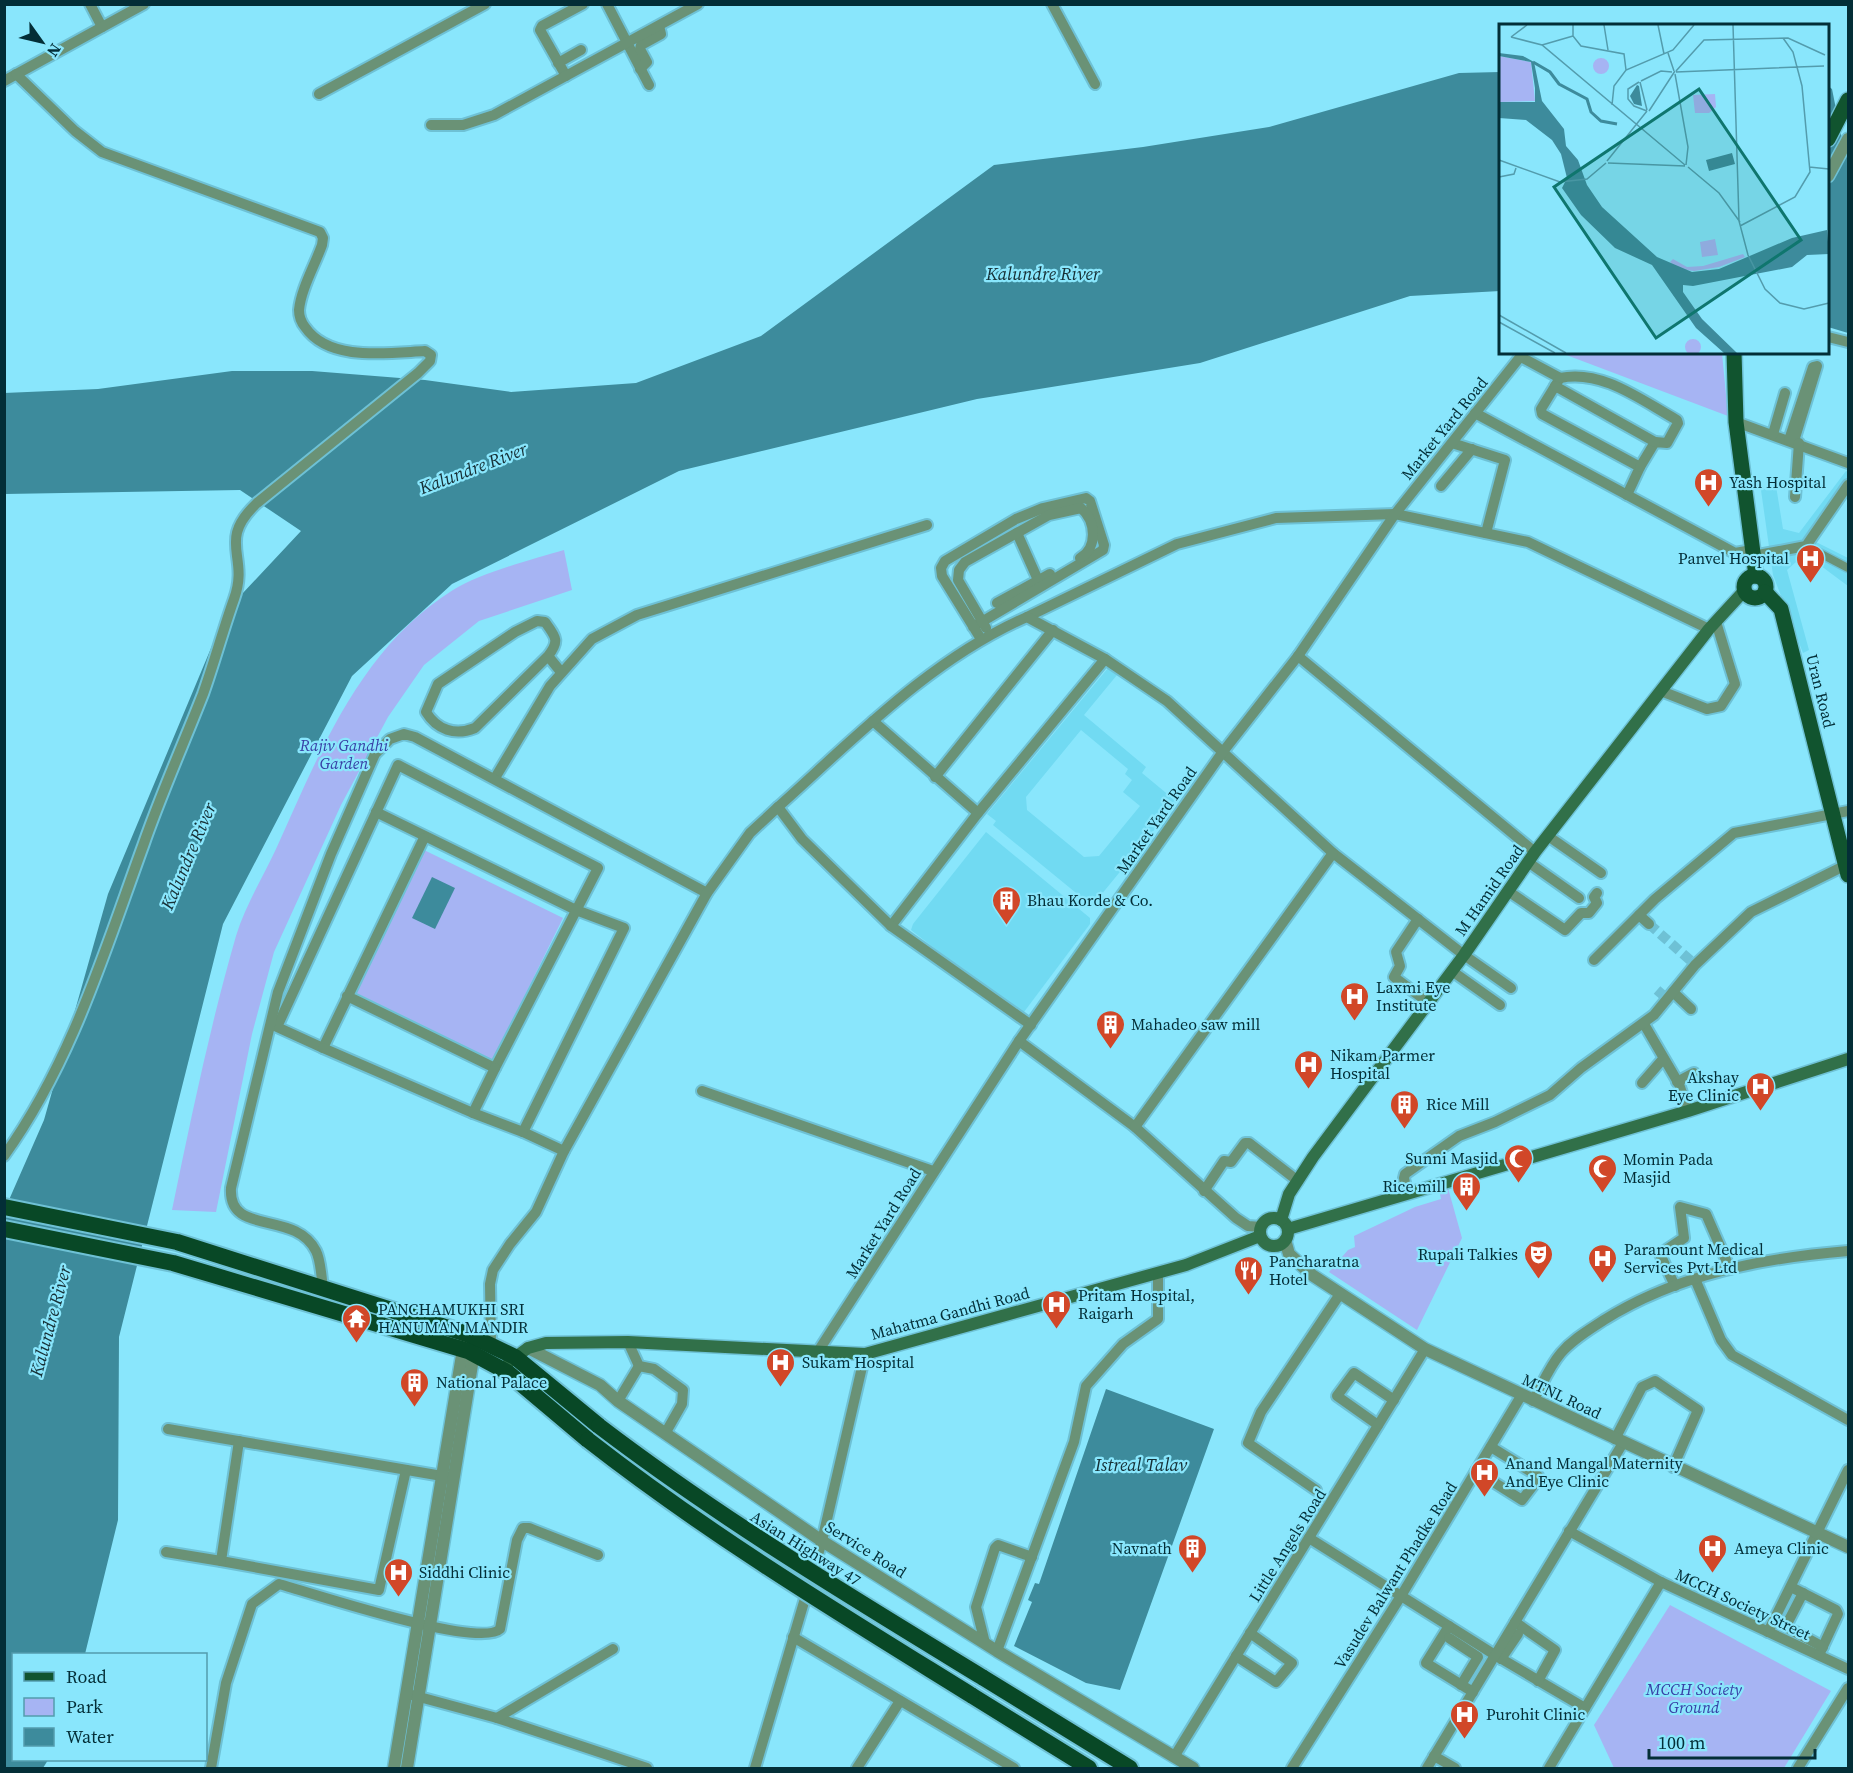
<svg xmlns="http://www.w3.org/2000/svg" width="1853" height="1773" viewBox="0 0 1853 1773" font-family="'Source Serif 4',serif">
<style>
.built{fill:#71daf2;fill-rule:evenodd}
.green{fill:#a6b4f3}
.water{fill:#3d8b9c}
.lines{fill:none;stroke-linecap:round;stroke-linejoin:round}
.minor-tunnel{stroke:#6ec1d5;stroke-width:10;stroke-dasharray:10 5;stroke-linecap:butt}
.pedestrian-casing{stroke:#6ec1d5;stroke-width:11}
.minor-casing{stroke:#6ec1d5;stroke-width:14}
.tertiary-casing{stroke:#6ec1d5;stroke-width:15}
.secondary-casing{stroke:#6ec1d5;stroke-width:15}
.primary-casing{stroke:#6ec1d5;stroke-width:18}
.trunk-casing{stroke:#6ec1d5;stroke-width:20}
.pedestrian{stroke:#6a9276;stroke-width:8}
.minor{stroke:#6a9276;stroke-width:10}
.tertiary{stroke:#6a9276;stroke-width:12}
.secondary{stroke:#317049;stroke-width:12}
.primary{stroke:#11542f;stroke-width:15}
.trunk{stroke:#084826;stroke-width:16}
.trunk-bridge-casing{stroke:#6ec1d5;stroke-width:20;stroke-linecap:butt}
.trunk-bridge{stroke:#084826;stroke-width:16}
.labels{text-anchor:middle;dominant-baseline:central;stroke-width:4.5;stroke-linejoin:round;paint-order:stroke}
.street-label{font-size:16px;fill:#032e37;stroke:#89e6fc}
.poi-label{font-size:16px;fill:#032e37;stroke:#89e6fc;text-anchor:start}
.park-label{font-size:16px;font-style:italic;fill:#3840a6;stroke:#89e6fc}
.water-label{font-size:18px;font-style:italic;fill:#162f35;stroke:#89e6fc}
.inset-river{fill:none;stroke:#3d8b9c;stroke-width:3}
.inset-road{fill:none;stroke:#539cad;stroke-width:1.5}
.view{fill:#0f766e;fill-opacity:0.15;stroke:#0f766e;stroke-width:3}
.inset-edge{fill:none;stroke:#032e37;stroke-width:3}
</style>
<rect width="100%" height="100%" fill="#89e6fc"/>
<g class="built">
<path d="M1846,471L1848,472V496L1816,542L1848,558V586L1805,554L1787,570L1809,650L1803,653L1773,575L1761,490L1776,486L1783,529L1799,533Z"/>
<path d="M1108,668L1117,675L1084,715L1146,767L1142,773L1177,802L1092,906L993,825L996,821L987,814ZM1081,730L1128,769L1125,774L1132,780L1123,792L1140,806L1099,856L1084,857L1027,810L1026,797Z"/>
<path d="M986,832L1090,918V924L1021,1016L911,930L913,924Z"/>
</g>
<g class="green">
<path d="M1561,353H1722L1728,416Z"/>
<path d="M564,550L572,590L479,621L424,665L388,717L341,805L274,952L252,1034L216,1212L172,1210C191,1118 210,1026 236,936C245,906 263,877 276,849C319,754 360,648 453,590C480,573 533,559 564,550Z"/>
<path d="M424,850L563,918L493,1060L354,992Z"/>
<path d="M1448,1188L1462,1238L1417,1330L1329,1272L1348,1250L1355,1247L1354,1236L1415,1207L1441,1199L1439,1189Z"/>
<path d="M1670,1605L1831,1691L1784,1768H1614L1594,1725Z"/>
</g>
<g class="water">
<path d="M1500,72V291L1410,296L1200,363L977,399L679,471L452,584L352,676L223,924L119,1337L118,1520L85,1654H14V1760H48L43,1768H5V1209L44,1120L108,894L227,610L301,531L240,490L5,494L4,393L98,389L232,371H312L425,380L511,392L636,383L761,336L994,165L1143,147L1269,127L1459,73Z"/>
<path d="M1828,86L1832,89L1845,154L1848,156V333L1828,327Z"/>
<path d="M432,877L455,888L435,929L412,918Z"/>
<path d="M1106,1389L1214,1429L1120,1690L1086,1683L1014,1646L1032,1602L1028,1600L1035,1583L1039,1584Z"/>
</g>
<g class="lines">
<g class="minor-tunnel">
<path d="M1649,924L1691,961"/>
<path d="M1657,990L1664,996"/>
</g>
<defs>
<path id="pedestrian" d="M1806,546L1848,568"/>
<g id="minor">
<path d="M90,4L102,27"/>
<path d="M607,4L649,85"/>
<path d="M1052,4L1095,84"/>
<path d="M558,63L581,50"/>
<path d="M640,69L647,62L640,49L641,45L661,34L659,26"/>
<path d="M566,76L540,30L542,26L583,4"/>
<path d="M4,81L144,4"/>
<path d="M319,94L485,4"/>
<path d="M431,125H463L494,115L698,4"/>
<path d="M1828,337L1848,342"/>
<path d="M1521,357L1560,378L1541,409L1542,414L1640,467L1627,495"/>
<path d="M1560,378C1602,369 1641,400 1677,420L1678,423L1667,443L1655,442L1640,467"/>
<path d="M1555,386L1655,442"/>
<path d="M1475,413L1735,553L1752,550"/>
<path d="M1736,422L1848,463"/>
<path d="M1773,434L1785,393"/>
<path d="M1789,440L1813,367L1817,366L1794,441"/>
<path d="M1452,443L1505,460L1486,533"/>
<path d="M1441,486L1472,449"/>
<path d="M1795,497L1799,443"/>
<path d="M1017,533L1038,580"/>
<path d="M1753,556L1806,546L1848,485"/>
<path d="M997,603L1050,574"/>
<path d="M1027,617L1177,544L1276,518L1395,514L1528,542L1709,629"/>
<path d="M973,627L1103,550L1104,545L1090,501L1086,498L1043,508L1016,519L945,561L941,568L942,576L981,639"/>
<path d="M986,628L958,580L959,570L965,562L1049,515L1081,508C1096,521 1098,548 1080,558"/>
<path d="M548,656L475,728C455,736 437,730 426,712L438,684L515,632L537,621L545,622C556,637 560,641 548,656L561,672"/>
<path d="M1298,656L1535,852"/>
<path d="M1661,691L1707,709L1721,706L1735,684L1716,622"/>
<path d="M873,721L978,813"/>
<path d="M935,777L1053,630"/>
<path d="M495,778L550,686L592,639L637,615L927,525"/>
<path d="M376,812L576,910L624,928L523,1132L564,1151"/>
<path d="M1548,836L1601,873"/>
<path d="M1528,862L1579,898"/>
<path d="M1508,891L1565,930L1581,913H1589L1597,903L1594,897L1597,893"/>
<path d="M1639,915L1649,924"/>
<path d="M1418,919L1396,952L1400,966L1394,977L1429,1003"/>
<path d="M891,926L978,813L1105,659"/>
<path d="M1594,960L1655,899L1734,833L1848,811"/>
<path d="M1452,971L1500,1005"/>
<path d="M1673,992L1691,1009"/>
<path d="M347,996L495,1068L598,868L398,765L277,1027L323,1048L424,838"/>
<path d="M1644,1024L1679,1084L1688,1111"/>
<path d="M1031,1025L891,926L802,839L778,807C855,738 931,659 1027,617L1105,659L1167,701L1333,853L1464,955L1511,988"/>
<path d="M1019,1041L1135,1127L1236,1218L1248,1226L1261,1227"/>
<path d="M323,1048L473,1113"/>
<path d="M495,1068L473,1113L523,1132"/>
<path d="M1677,1082L1694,1073"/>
<path d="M1642,1083L1663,1059"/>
<path d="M702,1091L933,1171"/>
<path d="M1135,1127L1333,853"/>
<path d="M4,1156C71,1063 104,953 143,846C161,794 183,745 203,694C214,663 223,630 234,599C250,555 216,542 257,503L418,373L430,361L431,355L425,351C387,353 329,362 305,327C301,322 299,317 299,310C301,289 315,265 322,245L323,238L320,232L102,152L75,131L16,74"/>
<path d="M1204,1191L1224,1161L1231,1162L1245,1143H1249L1298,1181"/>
<path d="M1407,1193L1404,1178L1405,1174L1459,1136L1495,1122L1550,1095L1581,1068L1654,1015L1695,965L1751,912L1846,865"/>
<path d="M1695,1279L1721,1340L1732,1355L1848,1420"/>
<path d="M1675,1286L1660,1254L1684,1238L1680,1207L1706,1214L1730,1269"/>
<path d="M323,1287C321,1276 321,1261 316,1251C295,1209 228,1237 231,1188L278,992L331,854L375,754L390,739L404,734L415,737L707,893"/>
<path d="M628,1342L639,1366L654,1369L683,1390L682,1404L666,1432"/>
<path d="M491,1344L490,1284L493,1270L510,1244L536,1212L564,1151L707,893L750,833L778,807"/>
<path d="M817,1353L1019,1041L1222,753L1298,656L1395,514L1524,352"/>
<path d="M618,1401L639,1366"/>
<path d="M1533,1401C1542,1385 1549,1367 1561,1353C1573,1339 1589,1330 1604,1320C1677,1274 1764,1258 1848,1251"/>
<path d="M1378,1425L1337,1396L1354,1373L1394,1400"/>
<path d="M168,1429L448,1477"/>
<path d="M1615,1439L1642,1387L1655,1381L1698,1410L1673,1467"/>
<path d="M239,1441L221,1561L379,1590L406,1470"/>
<path d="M1476,1471L1522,1500L1538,1479V1476L1491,1447"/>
<path d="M1316,1490L1248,1443L1261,1412L1340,1294"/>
<path d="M1569,1531L1661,1582L1848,1669"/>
<path d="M1309,1538L1495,1655L1585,1708"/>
<path d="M166,1552L221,1561"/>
<path d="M1791,1587L1836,1610L1838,1614L1819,1655"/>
<path d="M1803,1593L1788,1622V1628L1823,1647"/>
<path d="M1515,1622L1555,1650L1538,1681"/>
<path d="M1449,1626L1426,1663L1473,1692"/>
<path d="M1768,1632L1848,1470"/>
<path d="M793,1637L1014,1768"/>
<path d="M1449,1638L1478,1657L1461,1685"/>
<path d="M985,1643L976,1607L995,1548L998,1545L1032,1557"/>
<path d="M997,1651L1074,1442L1086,1386L1123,1344L1158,1319V1273"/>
<path d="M1236,1656L1276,1682L1292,1663L1250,1633"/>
<path d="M1501,1659L1518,1634"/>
<path d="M412,1695L497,1718L647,1768"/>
<path d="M497,1718L613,1649"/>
<path d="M1434,1756L1455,1768"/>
<path d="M1174,1757L1425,1349"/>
<path d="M211,1768L226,1683L252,1604L279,1584C312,1593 479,1649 500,1629L517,1540L523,1528H529L598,1555"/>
<path d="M755,1768L822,1541L865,1354"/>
<path d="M857,1768L900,1701"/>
<path d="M1292,1768L1401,1596L1521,1396"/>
<path d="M1427,1768L1623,1443"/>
<path d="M1549,1768L1661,1582"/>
<path d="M1798,1768L1848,1688"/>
</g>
<g id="tertiary">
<path d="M1828,176L1848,139"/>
<path d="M1285,1240L1289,1254L1312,1275L1425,1349L1848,1547"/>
<path d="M528,1348L600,1385L618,1401L822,1541L997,1651L1193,1768"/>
<path d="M394,1768L464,1343"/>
<path d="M407,1768L475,1346"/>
</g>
<g id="secondary">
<circle cx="1274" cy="1232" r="14"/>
<path d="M1281,1220L1289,1194L1313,1157L1464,955L1535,852L1709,629L1744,591"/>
<path d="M1288,1229L1688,1111L1848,1059"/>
<path d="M509,1362L528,1348L546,1343L628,1342L865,1354L1186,1265L1260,1236"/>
</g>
<g id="primary">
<path d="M1828,139L1848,100"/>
<path d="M1734,352L1736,422L1756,576"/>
<circle cx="1755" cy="587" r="11"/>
<path d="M1765,592L1781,609L1848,875"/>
</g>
<g id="trunk">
<path d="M4,1207L177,1242L467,1334L515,1357L599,1426"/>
<path d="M4,1229L173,1263L468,1351L507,1372L588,1440"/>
<path d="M982,1677L1130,1768"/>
<path d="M971,1695L1089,1768"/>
</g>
</defs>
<use href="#pedestrian" class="pedestrian-casing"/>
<use href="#minor" class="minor-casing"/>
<use href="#tertiary" class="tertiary-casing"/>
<use href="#secondary" class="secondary-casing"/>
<use href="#primary" class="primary-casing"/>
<use href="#trunk" class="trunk-casing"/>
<use href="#pedestrian" class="pedestrian"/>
<use href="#minor" class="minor"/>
<use href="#tertiary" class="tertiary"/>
<use href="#secondary" class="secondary"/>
<use href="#primary" class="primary"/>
<use href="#trunk" class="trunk"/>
<defs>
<g id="trunk-bridge">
<path d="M599,1426C721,1519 851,1597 982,1677"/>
<path d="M588,1440C711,1536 839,1613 971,1695"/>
</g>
</defs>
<use href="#trunk-bridge" class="trunk-bridge-casing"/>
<use href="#trunk-bridge" class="trunk-bridge"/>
</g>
<defs>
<symbol id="hospital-pin" viewBox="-11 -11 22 30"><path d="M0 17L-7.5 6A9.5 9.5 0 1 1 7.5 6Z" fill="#d14728" stroke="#89e6fc"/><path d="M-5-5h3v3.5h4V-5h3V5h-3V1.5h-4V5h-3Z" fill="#fff"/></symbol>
<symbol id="building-pin" viewBox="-11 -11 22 30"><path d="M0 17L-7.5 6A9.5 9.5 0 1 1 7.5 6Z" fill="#d14728" stroke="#89e6fc"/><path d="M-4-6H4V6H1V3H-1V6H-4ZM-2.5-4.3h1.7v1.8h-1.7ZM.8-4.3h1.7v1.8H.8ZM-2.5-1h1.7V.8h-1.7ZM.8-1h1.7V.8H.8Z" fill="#fff"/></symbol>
<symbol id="mosque-pin" viewBox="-11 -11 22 30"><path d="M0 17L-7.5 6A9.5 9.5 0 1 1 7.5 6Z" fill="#d14728" stroke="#89e6fc"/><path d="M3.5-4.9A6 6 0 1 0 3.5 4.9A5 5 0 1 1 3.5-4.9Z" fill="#fff"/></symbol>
<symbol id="theatre-pin" viewBox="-11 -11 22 30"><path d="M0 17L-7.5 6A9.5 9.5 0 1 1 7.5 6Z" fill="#d14728" stroke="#89e6fc"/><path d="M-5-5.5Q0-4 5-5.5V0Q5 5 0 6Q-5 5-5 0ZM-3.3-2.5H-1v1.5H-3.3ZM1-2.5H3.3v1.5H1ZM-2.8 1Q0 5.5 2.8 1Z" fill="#fff"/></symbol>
<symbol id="restaurant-pin" viewBox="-11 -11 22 30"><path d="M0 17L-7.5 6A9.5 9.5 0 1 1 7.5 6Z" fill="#d14728" stroke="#89e6fc"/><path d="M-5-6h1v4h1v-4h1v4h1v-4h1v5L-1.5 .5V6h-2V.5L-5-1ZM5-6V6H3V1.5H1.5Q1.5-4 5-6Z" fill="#fff"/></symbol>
<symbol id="temple-pin" viewBox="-11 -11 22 30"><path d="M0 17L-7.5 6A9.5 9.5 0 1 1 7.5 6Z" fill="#d14728" stroke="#89e6fc"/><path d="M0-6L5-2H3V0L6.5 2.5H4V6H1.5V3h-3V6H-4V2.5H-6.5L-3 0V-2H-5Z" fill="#fff"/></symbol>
</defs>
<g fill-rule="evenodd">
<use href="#hospital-pin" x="1692" y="466" width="33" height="45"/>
<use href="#hospital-pin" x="1794" y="542" width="33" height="45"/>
<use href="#building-pin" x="990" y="884" width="33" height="45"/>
<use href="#hospital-pin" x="1338" y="980" width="33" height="45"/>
<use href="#building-pin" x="1094" y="1008" width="33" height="45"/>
<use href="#hospital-pin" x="1292" y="1048" width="33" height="45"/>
<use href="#hospital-pin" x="1744" y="1070" width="33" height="45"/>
<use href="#building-pin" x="1388" y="1088" width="33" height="45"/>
<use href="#mosque-pin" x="1502" y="1142" width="33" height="45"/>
<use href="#mosque-pin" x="1586" y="1152" width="33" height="45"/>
<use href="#building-pin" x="1450" y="1170" width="33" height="45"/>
<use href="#theatre-pin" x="1522" y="1238" width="33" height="45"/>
<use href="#hospital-pin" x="1586" y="1242" width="33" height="45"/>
<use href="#restaurant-pin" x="1232" y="1254" width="33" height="45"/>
<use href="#hospital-pin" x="1040" y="1288" width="33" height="45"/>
<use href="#temple-pin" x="340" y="1302" width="33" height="45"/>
<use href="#hospital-pin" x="764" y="1346" width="33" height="45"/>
<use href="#building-pin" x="398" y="1366" width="33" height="45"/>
<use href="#hospital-pin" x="1468" y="1456" width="33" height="45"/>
<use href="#building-pin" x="1176" y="1532" width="33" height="45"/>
<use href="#hospital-pin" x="1696" y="1532" width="33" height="45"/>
<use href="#hospital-pin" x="382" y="1556" width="33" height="45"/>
<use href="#hospital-pin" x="1448" y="1698" width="33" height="45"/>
</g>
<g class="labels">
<g class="street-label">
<text transform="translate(1444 428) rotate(-51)">Market Yard Road</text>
<text transform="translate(1821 691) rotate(76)">Uran Road</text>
<text transform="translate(1156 820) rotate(-55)">Market Yard Road</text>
<text transform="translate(1489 890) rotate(-55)">M Hamid Road</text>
<text transform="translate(883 1223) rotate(-58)">Market Yard Road</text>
<text transform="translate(950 1313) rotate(-15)">Mahatma Gandhi Road</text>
<text transform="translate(1562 1396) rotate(25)">MTNL Road</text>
<text transform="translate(1287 1545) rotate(-58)">Little Angels Road</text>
<text transform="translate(806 1548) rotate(32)">Asian Highway 47</text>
<text transform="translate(866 1549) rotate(32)">Service Road</text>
<text transform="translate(1395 1575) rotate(-58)">Vasudev Balwant Phadke Road</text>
<text transform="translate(1743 1604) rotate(25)">MCCH Society Street</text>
</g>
<g class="poi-label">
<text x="1729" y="482">Yash Hospital</text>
<text x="1789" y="558" text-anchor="end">Panvel Hospital</text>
<text x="1027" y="900">Bhau Korde &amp; Co.</text>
<text x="1376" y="987">Laxmi Eye<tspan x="1376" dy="18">Institute</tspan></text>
<text x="1131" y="1024">Mahadeo saw mill</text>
<text x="1330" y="1055">Nikam Parmer<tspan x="1330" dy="18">Hospital</tspan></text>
<text x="1739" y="1077" text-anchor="end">Akshay<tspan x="1739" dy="18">Eye Clinic</tspan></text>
<text x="1426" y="1104">Rice Mill</text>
<text x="1498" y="1158" text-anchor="end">Sunni Masjid</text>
<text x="1623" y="1159">Momin Pada<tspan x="1623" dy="18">Masjid</tspan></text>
<text x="1446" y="1186" text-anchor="end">Rice mill</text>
<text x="1624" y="1249">Paramount Medical<tspan x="1624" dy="18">Services Pvt Ltd</tspan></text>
<text x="1518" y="1254" text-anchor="end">Rupali Talkies</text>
<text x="1269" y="1261">Pancharatna<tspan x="1269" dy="18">Hotel</tspan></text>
<text x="1078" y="1295">Pritam Hospital,<tspan x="1078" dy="18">Raigarh</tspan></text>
<text x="378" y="1309">PANCHAMUKHI SRI<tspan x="378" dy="18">HANUMAN MANDIR</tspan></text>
<text x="802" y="1362">Sukam Hospital</text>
<text x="436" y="1382">National Palace</text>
<text x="1505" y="1463">Anand Mangal Maternity<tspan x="1505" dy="18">And Eye Clinic</tspan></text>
<text x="1172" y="1548" text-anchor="end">Navnath</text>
<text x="1734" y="1548">Ameya Clinic</text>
<text x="419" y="1572">Siddhi Clinic</text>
<text x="1486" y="1714">Purohit Clinic</text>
</g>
<g class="park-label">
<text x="344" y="745">Rajiv Gandhi<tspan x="344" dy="18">Garden</tspan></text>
<text x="1694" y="1689">MCCH Society<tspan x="1694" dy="18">Ground</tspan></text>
</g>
<g class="water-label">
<text x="1043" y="273">Kalundre River</text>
<text transform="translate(473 468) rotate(-21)">Kalundre River</text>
<text transform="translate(188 856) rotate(-67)">Kalundre River</text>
<text transform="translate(50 1321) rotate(-75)">Kalundre River</text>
<text x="1141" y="1464">Istreal Talav</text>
</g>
</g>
<g transform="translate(1499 24)">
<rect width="330" height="330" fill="#89e6fc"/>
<path d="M0,32L32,38L36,77L0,78ZM94 42a8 8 0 1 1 16 0a8 8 0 1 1-16 0ZM216,70L217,83L210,89H196L194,71ZM216,215L219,231L203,233L201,218ZM244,230L246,233L220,243L195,247L180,245L171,238L174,235L188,243L204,242ZM186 323a8 8 0 1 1 16 0a8 8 0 1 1-16 0Z" fill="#a6b4f3"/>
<path d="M0,29L24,32L35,38L43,77L65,105L67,122L79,136L88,161L103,183L158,233L193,248L220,245L293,214L328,206L330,230L308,231L293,243L194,262L184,261V268L203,295L238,329H225L197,304L153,241L116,224L82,191L63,164L68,154L62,130L53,116L27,96L0,94V78H36V64L32,38L0,32ZM138,61L140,62L143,82L135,80L131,72ZM233,129L236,140L210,147L207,136Z" fill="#3d8b9c"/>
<path class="inset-river" d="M34,38L51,48L60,60L88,75L92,88L102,97L118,100"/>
<path class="inset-road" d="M74,1V12L82,22L125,30L127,46M105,1L109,26M159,1L165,30M234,1L240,197L249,231L266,265L281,279L305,285L330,279M12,13L43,21L186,141M12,13L28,1M43,21L74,12M169,29L175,47M177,47L205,16L289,14L326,31M177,48L325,42M176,50L189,123L187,141M142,57L162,47L173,48M140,58L129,65V75L135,82L148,87M141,58L148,86M113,81L115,62L127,46L174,26L195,1M150,87L176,47M0,136L61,158L88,155L107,139M108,137L148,87M109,139L186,142M189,143L220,169L241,198M310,143L330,145M0,153L15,150L17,144M241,202L296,173L311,148L303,62L294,28L284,14M0,291L67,329M0,298L56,329"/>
<path class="view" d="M200,65L302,216L157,314L55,163Z"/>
<rect width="330" height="330" class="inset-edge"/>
</g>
<rect width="1853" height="1773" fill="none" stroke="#032e37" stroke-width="12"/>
<rect x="12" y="1653" width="195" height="108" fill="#89e6fc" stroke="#539cad" stroke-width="1.5"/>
<rect x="24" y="1672" width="30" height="9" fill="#11542f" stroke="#539cad" stroke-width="1.5"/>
<text x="66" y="1683" font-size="18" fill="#032e37">Road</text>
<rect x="24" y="1698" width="30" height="18" fill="#a6b4f3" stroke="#539cad" stroke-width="1.5"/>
<text x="66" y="1713" font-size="18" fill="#032e37">Park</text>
<rect x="24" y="1728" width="30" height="18" fill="#3d8b9c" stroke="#539cad" stroke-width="1.5"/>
<text x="66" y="1743" font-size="18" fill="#032e37">Water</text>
<g transform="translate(42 42) rotate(124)" stroke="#89e6fc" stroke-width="4.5" paint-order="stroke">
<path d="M0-4.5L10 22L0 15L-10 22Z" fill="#032e37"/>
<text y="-9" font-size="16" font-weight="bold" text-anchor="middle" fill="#032e37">N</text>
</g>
<path d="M1649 1749v9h166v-9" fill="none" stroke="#032e37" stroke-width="3"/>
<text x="1658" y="1749" font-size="18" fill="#032e37" stroke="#89e6fc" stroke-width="4.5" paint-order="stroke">100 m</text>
</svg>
